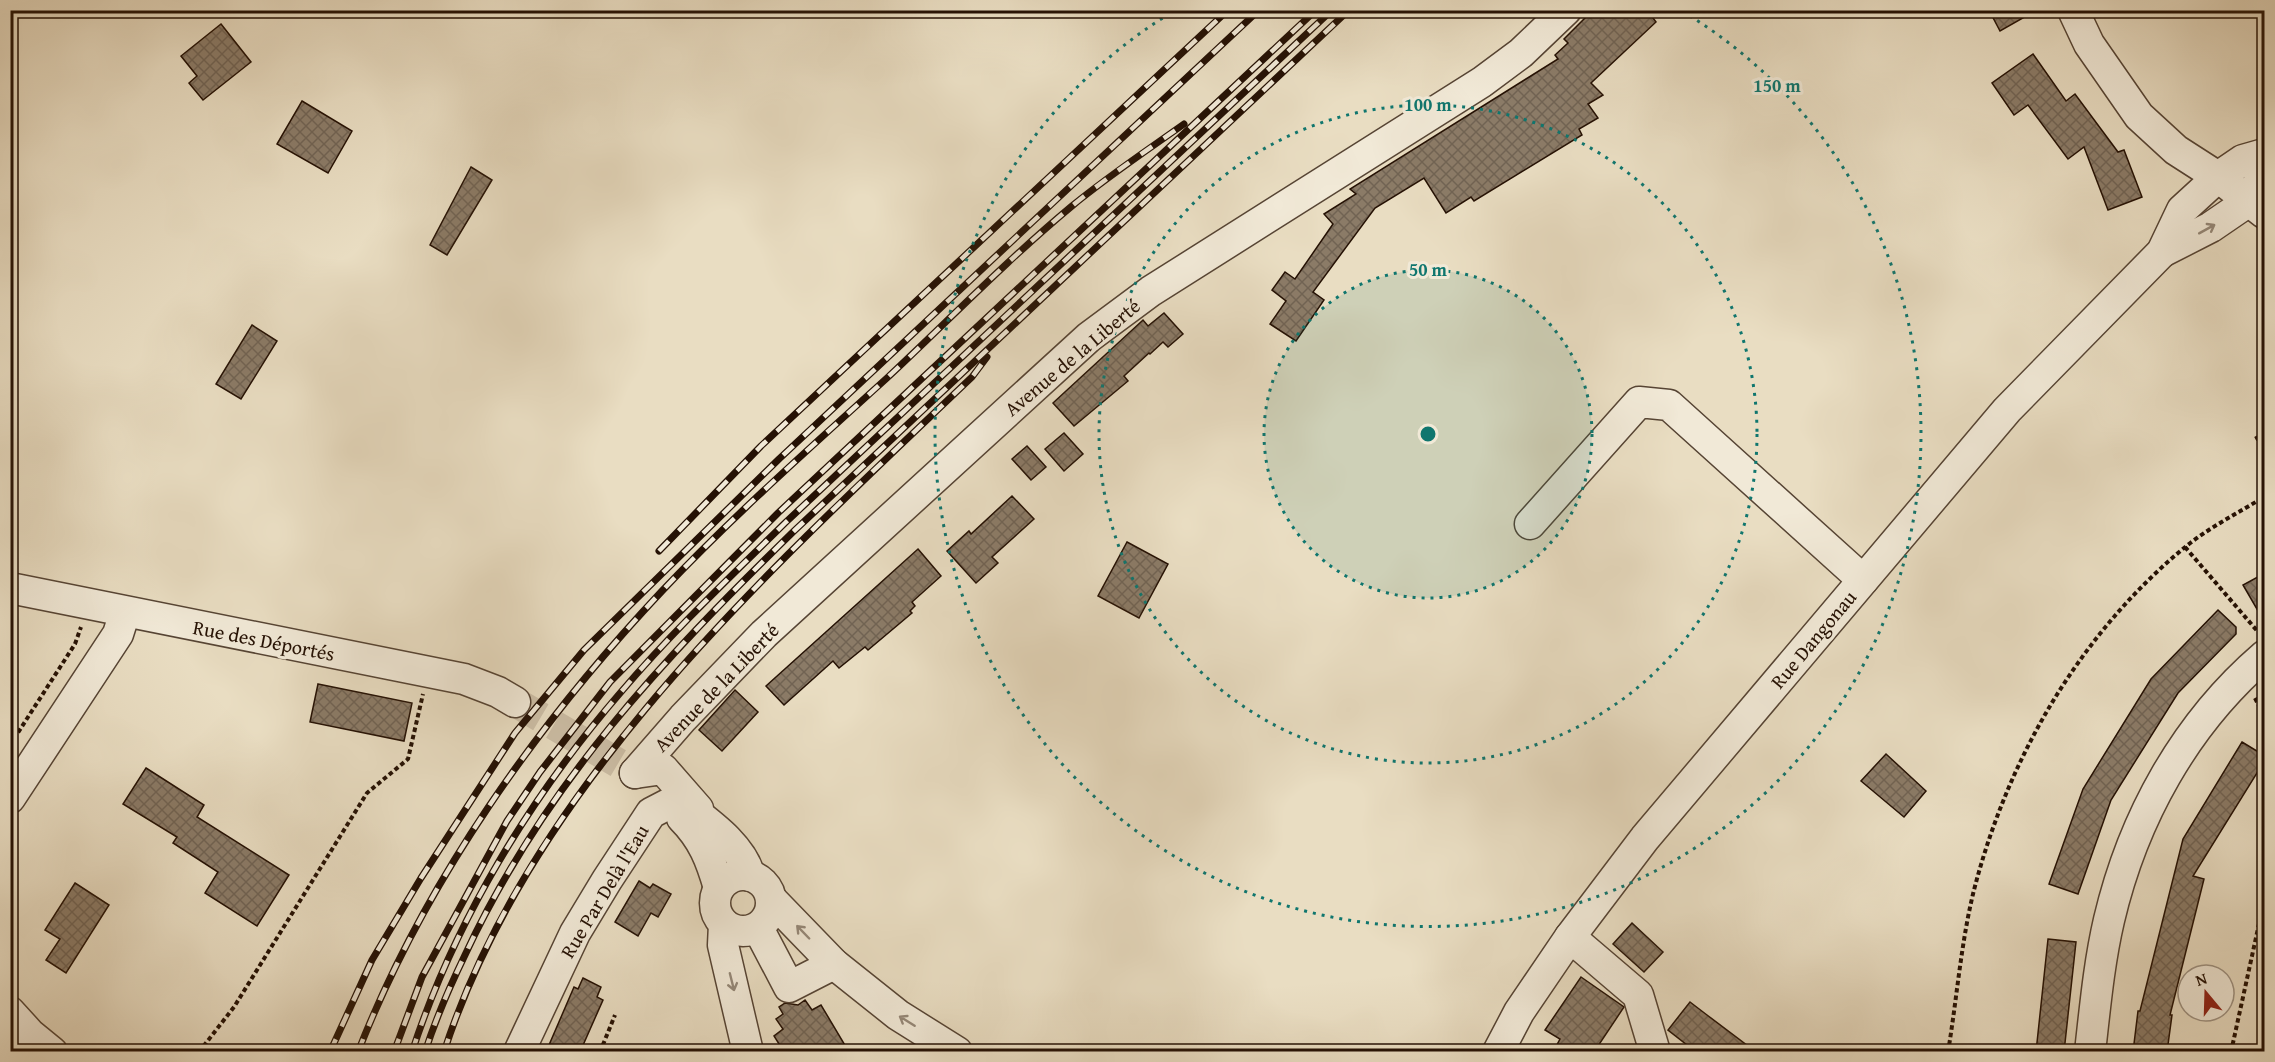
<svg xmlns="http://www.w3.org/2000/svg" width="2275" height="1062" viewBox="0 0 2275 1062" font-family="'Gentium Book Plus',serif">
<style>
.building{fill:url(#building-cross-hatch);stroke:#251104;stroke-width:1.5}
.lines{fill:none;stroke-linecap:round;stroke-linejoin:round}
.minor-tunnel{stroke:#ccbea6;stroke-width:30;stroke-dasharray:30 15;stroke-linecap:butt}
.minor-casing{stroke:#564434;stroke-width:33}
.path{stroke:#251104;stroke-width:4;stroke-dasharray:4.5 3;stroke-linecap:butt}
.minor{stroke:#f1e9d7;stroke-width:30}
.rail-casing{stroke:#251104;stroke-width:7}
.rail{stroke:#f1e9d7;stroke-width:4.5;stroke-dasharray:14;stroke-linecap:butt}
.oneway{stroke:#958878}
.ring{fill:none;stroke:#0f766e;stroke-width:3;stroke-dasharray:3 6}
.labels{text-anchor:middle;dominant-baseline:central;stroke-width:6;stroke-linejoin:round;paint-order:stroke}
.street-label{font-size:20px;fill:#251104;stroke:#f1e9d7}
.centre{fill:#0f766e;stroke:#f1e9d7;stroke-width:3}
.ring-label{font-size:18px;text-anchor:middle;font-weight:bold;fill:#0f766e;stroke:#f1e9d7;stroke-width:6;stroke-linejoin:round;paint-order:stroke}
</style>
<defs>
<pattern id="building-cross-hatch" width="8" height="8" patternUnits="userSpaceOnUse" patternTransform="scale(1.5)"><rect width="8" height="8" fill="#8b7b67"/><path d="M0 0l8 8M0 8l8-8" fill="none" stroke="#716353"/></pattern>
</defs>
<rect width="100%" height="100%" fill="#e9ddc2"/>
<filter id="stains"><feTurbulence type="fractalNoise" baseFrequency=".00333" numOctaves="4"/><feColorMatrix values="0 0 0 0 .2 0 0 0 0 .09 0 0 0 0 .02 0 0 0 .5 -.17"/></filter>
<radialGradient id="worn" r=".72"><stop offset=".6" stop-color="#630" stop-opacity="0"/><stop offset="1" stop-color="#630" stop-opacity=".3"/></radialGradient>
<g class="building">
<path d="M1593,10H1647L1656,22L1591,83L1603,95L1588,104L1598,118L1579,129L1582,135L1474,201L1471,197L1446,213L1424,178L1375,208L1313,292L1324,300L1296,341L1270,324L1286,301L1272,290L1285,272L1295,279L1333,224L1324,214L1356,194L1350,189L1558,59L1555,55L1568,43L1564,39Z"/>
<path d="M1989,10H2037L2000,31Z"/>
<path d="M221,24L251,62L203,100L189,83L197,76L181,56Z"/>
<path d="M2033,54L2066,101L2075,94L2118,152L2124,150L2142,197L2108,210L2084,147L2068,159L2028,105L2014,115L1992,83Z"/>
<path d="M302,101L352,131L328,173L277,144Z"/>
<path d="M471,167L492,180L447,255L430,245Z"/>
<path d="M1164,313L1183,334L1168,347L1163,342L1150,354L1149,353L1124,376L1128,381L1074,426L1053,403L1143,320L1148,326Z"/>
<path d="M252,325L277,341L241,399L216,384Z"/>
<path d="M1064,433L1083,454L1064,471L1045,449Z"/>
<path d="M1027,446L1046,467L1031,480L1012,459Z"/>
<path d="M1012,496L1034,519L992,557L998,563L976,583L947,551L969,531L971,534Z"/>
<path d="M1127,542L1168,564L1139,618L1098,596Z"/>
<path d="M918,549L941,576L912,602L915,606L910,611L912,613L868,650L865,647L839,668L833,661L784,705L766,686Z"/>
<path d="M2265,573V623L2243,585Z"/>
<path d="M2218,610L2236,627V634L2178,693L2111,800L2078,894L2049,884L2083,789L2151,679Z"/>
<path d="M318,684L412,703L404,741L310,722Z"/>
<path d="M735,690L758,712L722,751L699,730Z"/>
<path d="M2242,742L2265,756V760L2193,876L2204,879L2170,1015H2172L2167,1052H2133L2138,1011H2140L2183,839Z"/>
<path d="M1886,754L1926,791L1904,817L1861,781Z"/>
<path d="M146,768L204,805L197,817L289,875L257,926L205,893L218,872L173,843L177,837L123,804Z"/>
<path d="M639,881L650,888L653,884L671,894L658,917L651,913L638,936L615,922Z"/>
<path d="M75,883L109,905L66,973L46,960L60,939L45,930Z"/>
<path d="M1632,923L1663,952L1644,972L1613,944Z"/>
<path d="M2048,939L2076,942L2064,1052H2036Z"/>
<path d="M1581,977L1624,1007L1594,1052H1553L1560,1039L1545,1030Z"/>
<path d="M583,978L601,987L597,997L603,1000L580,1052H546L574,987L578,989Z"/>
<path d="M805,1000L812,1010L821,1005L849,1052H784L774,1036L783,1029L776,1019L783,1014L779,1007L785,1003L798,1005Z"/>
<path d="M1690,1002L1707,1015L1756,1052H1696L1668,1030Z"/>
</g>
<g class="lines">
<path class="minor-tunnel" d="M515,702L635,773"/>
<defs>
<g id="minor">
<path d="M2073,10L2089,44L2139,116L2176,150L2218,177L2264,213"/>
<path d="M2162,252L2211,227L2249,201L2264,172"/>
<path d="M1530,524L1639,402L1669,405L1863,580"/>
<path d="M10,588L464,679L498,692L515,702"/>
<path d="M635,773L683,718L764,634L1089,337L1151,291L1482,82L1521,53L1566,10"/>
<path d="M635,773L663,769L698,809"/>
<path d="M10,798L118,634L125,612"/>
<path d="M682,818C703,839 711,860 719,888"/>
<circle cx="743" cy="903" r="28"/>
<path d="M772,900L834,964L898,1015L957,1052"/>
<path d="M724,924L723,945L748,1052"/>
<path d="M758,928L789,987L834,964"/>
<path d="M1570,937L1638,995L1655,1052"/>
<path d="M10,1012L30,1034L52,1052"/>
<path d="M519,1052L575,933L607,880L651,813L678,799C704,820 741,843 750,876"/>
<path d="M1498,1052L1519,1012L1570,937L1645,838L2007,410L2162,252L2182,210L2218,177L2243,160L2264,154"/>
<path d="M2090,1052C2095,1008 2099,963 2109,920C2133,818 2185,724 2264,656"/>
</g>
</defs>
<use href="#minor" class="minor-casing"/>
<g class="path">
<path d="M2256,436L2264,451"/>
<path d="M2185,547L2259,633"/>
<path d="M2255,698L2264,716"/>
<path d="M10,745L75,644L81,627"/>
<path d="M199,1052L234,1007L367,793L408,759L423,694"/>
<path d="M600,1052L615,1015"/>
<path d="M1948,1052C1957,998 1961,942 1974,890C2008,758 2079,635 2184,548C2208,528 2238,513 2264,497"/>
<path d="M2231,1052L2264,901"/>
</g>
<use href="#minor" class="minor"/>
<defs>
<g id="rail">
<path d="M659,551L761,446L1228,10"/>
<path d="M330,1052L372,960L421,878L515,733L584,650L779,459L1259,10"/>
<path d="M358,1052C425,881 537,724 662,591C733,516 811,447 887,378C948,321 1007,260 1072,206C1107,177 1146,151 1184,124"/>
<path d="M394,1052L422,977L507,821L540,772L610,682L778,513L1316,10"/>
<path d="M412,1052C455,920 531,796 621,692C672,632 730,577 786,522L1332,10"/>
<path d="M425,1052C436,1018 450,986 465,955C544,785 662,660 794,531L1349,10"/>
<path d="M444,1052C530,784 774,566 972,377L987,357"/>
</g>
</defs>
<use href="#rail" class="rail-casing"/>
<use href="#rail" class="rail"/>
</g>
<defs><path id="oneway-shaft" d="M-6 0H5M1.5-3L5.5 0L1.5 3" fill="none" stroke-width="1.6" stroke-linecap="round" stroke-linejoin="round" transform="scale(1.5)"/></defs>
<g class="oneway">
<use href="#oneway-shaft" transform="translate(2207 229) rotate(-29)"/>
<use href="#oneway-shaft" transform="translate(803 932) rotate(-134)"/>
<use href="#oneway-shaft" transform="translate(732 982) rotate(76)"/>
<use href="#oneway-shaft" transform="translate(907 1021) rotate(-148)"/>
</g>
<circle cx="1428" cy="434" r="164" fill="#0f766e" fill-opacity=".12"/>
<g class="ring">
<circle cx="1428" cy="434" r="164"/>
<circle cx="1428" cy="434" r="329"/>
<path d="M1682 11A493 493 0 1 1 1174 11"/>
</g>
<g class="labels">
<g class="street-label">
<text transform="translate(1072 357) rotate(-40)">Avenue de la Liberté</text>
<text transform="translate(1813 639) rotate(-50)">Rue Dangonau</text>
<text transform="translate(264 640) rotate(11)">Rue des Déportés</text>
<text transform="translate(716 687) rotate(-46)">Avenue de la Liberté</text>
<text transform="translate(604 891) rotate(-59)">Rue Par Delà l'Eau</text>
</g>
</g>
<circle cx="1428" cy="434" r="9" class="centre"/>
<g class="ring-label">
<text x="1777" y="92">150 m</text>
<text x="1428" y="111">100 m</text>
<text x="1428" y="276">50 m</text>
</g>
<rect width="2275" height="1062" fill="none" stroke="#e9ddc2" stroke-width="36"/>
<rect x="12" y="12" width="2251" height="1038" fill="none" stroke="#251104" stroke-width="3"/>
<rect x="18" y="18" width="2239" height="1026" fill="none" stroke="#251104" stroke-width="1.5"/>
<g transform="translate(2206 993) rotate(341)"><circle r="28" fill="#f1e9d7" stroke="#9f9383" stroke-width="1.5"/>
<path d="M0-4.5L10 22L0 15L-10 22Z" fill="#8f2418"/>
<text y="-9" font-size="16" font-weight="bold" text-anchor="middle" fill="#251104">N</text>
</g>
<rect width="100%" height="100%" filter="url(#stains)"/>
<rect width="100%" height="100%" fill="url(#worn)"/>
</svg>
